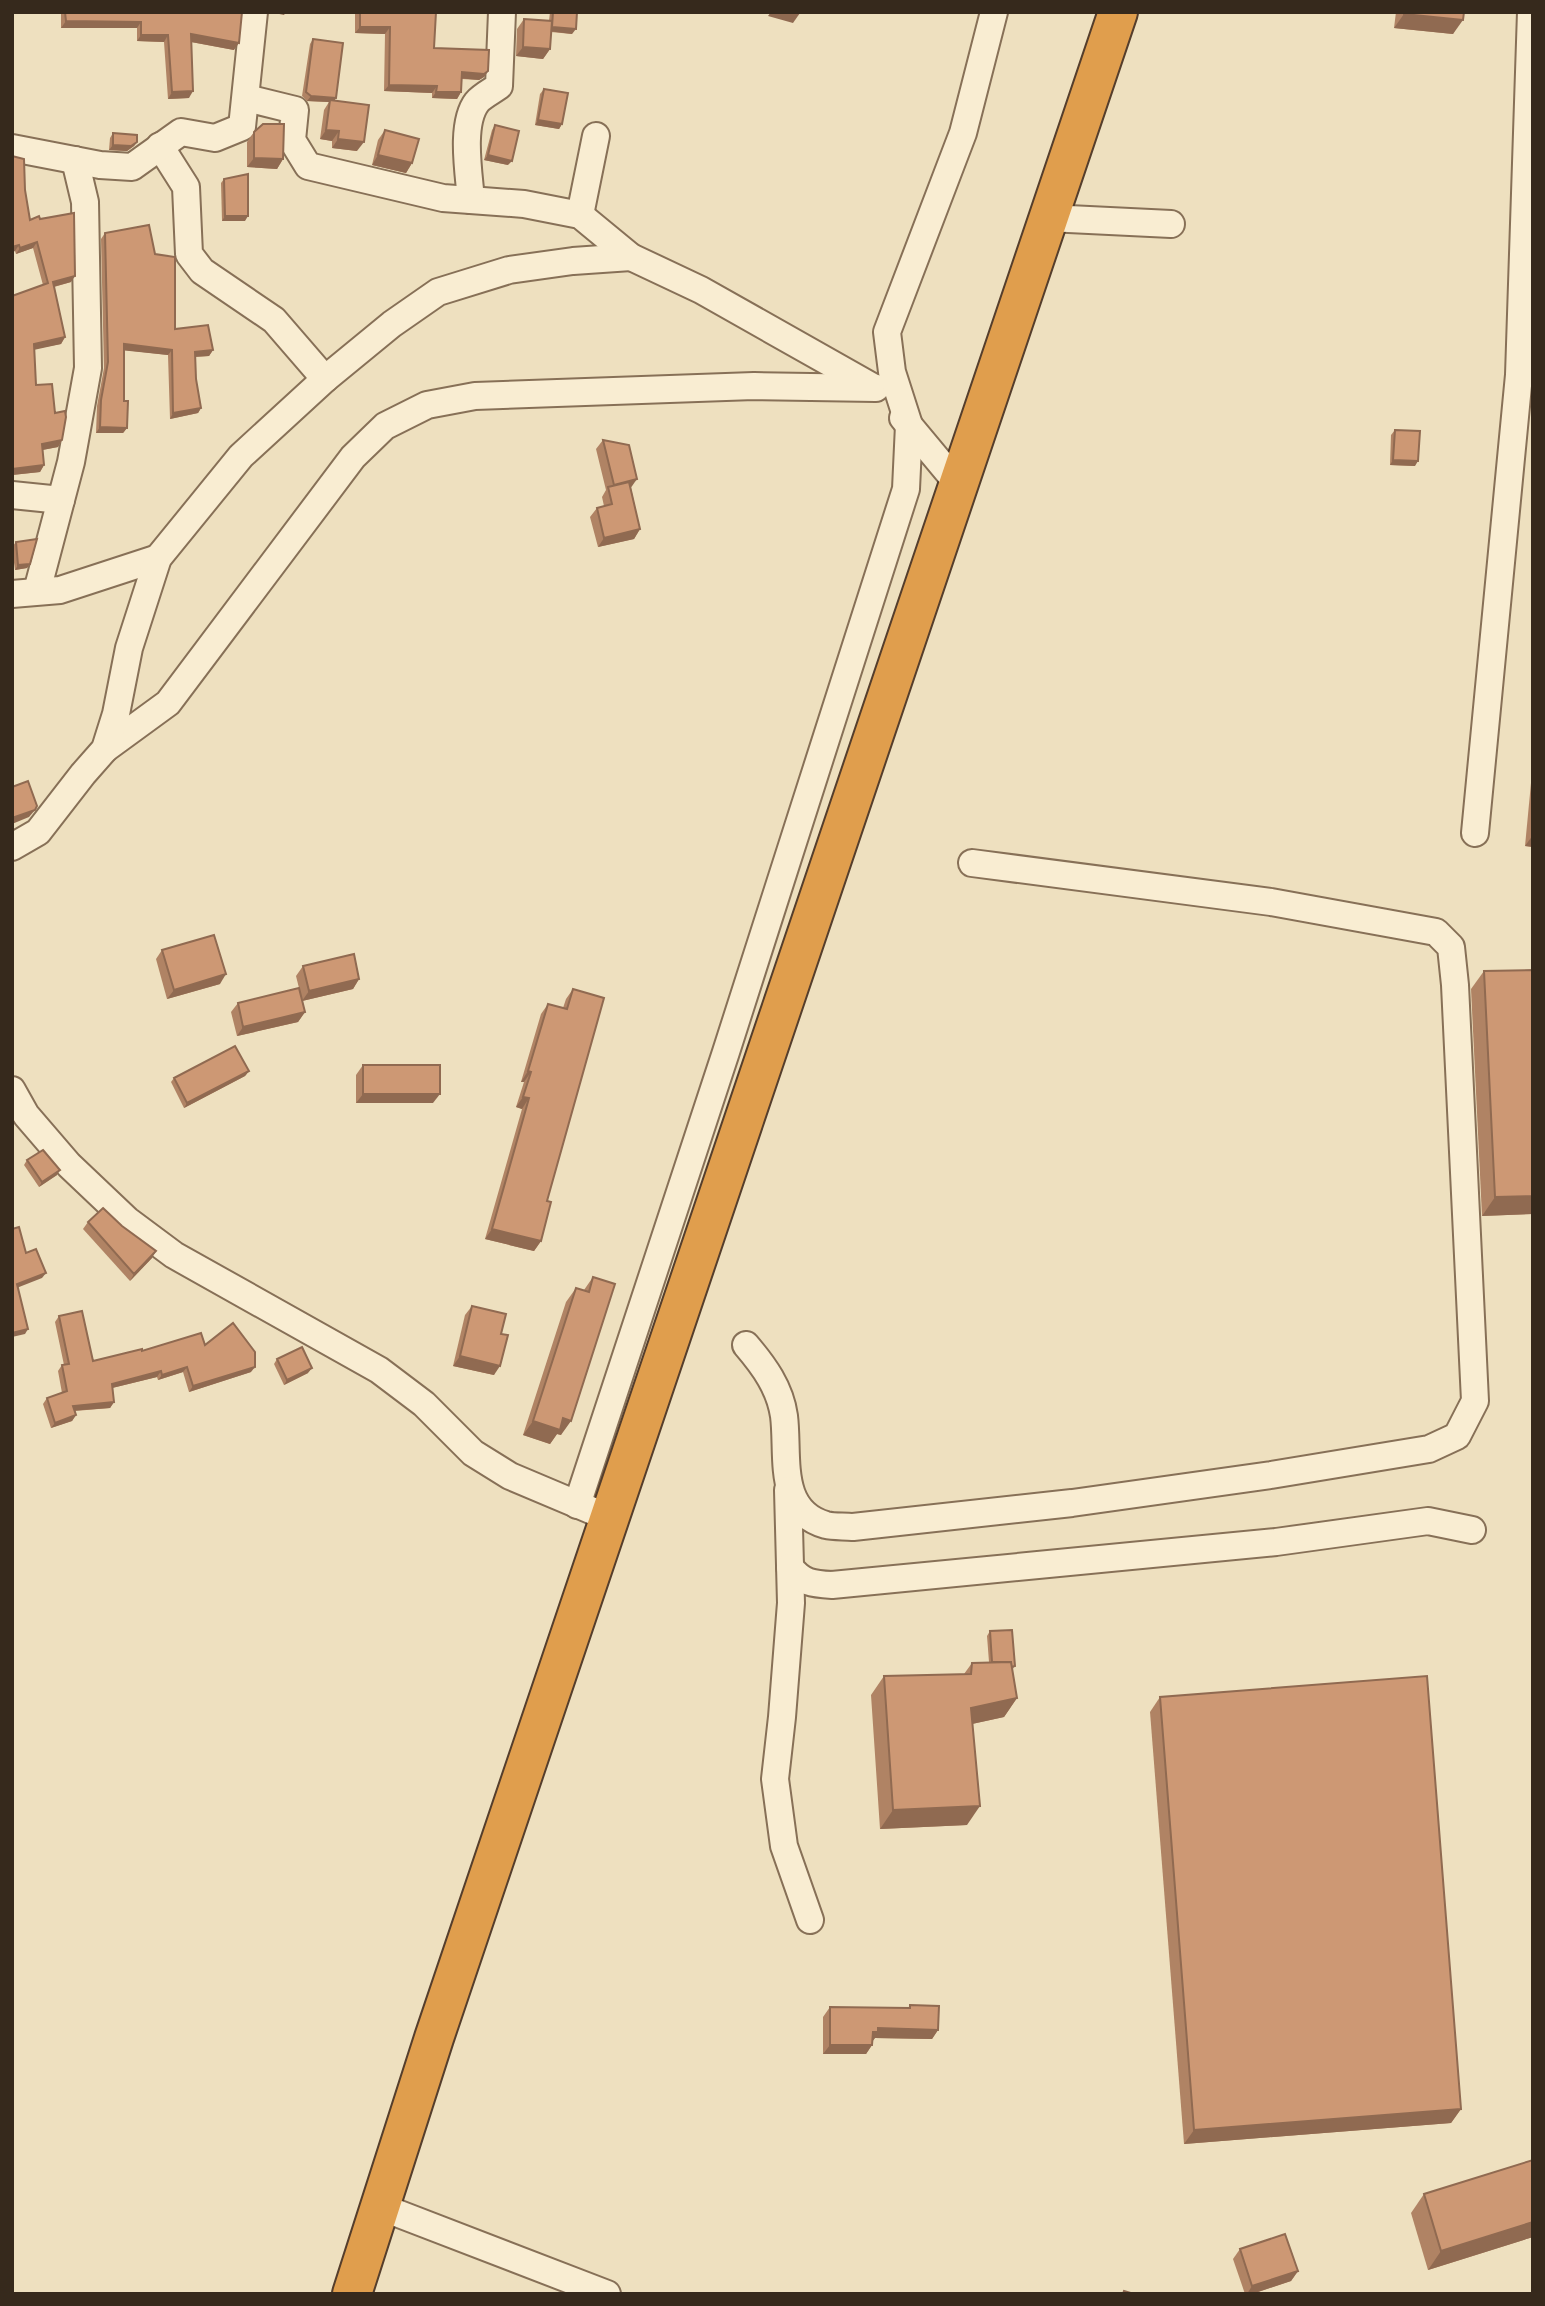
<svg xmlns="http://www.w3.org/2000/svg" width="1545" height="2306" viewBox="0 0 1545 2306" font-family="'Times New Roman',serif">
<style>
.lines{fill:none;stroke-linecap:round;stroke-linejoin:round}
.minor-casing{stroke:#877057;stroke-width:30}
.highway-casing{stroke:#553e2c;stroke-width:42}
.minor{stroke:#f9edd2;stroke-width:26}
.highway{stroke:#e09e4d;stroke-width:38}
.wall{fill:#b08364}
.shaded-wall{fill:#906a51}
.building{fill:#cd9874;stroke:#906a51;stroke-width:2}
</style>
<rect width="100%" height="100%" fill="#eee0bf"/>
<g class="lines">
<defs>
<g id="minor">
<path d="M246,98L295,110L292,140L308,166L443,198L524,204L580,215L631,257L701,290L871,386"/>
<path d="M160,146L186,187L189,254L202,271L274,320L325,379"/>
<path d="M12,148L100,165L132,167L181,132L215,138L242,127L254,12"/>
<path d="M471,200C469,174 460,124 477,102C482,96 492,91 499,86L502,12"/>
<path d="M580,215L596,136"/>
<path d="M1048,218L1171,224"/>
<path d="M903,418L958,484"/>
<path d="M12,495L61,500"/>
<path d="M37,591L71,462L88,368L85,202L75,160"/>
<path d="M12,594L60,590L158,558"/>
<path d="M105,749L168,703L353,457L385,426L427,405L475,396L754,386L876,388"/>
<path d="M1475,833L1519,375L1531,12"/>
<path d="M12,847L38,832L83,774L105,749L116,714L129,648L158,558L241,456L325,379L392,324L438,292L509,270L573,261L631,257"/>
<path d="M12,1090L26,1115L69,1165L127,1220L174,1255L379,1370L424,1404L473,1453L510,1476L593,1511"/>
<path d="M746,1345C764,1366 780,1388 784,1416C789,1455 776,1511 826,1525C834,1527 844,1526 853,1527L1072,1503L1271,1475L1429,1449L1457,1436L1475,1401L1455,985L1451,947L1436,932L1271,902L972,863"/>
<path d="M788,1490L791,1603L782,1717L775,1779L784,1846L810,1920"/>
<path d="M577,1505L726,1052L906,489L909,425L892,372L887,332L963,133L994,12"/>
<path d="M790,1567C802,1583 813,1584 832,1585L1276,1542L1428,1521L1472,1530"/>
<path d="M381,2207L607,2294"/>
</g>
<path id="highway" d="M352,2294L434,2038L1118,12"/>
</defs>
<use href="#minor" class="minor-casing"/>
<use href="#highway" class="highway-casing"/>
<use href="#minor" class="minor"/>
<use href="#highway" class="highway"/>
</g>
<g class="wall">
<path d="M61,12H242L234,50L191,42L189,98L168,99L164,42L137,41V28H61Z"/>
<path d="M355,12H436L434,48L488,71L484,77L479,80L462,79L461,92L457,99L432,98V93L384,91L385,34L355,33Z"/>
<path d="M550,12H577L572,34L551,32L550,49L543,59L516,56L517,29L524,19L549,21Z"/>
<path d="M1396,12H1464L1453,34L1394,28Z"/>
<path d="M313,39L336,98L334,101L357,151L332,148V141L320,139L324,110L329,102L307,101L302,96L310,44Z"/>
<path d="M544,89L562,124L559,129L535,125L540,94Z"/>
<path d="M495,125L508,165L484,160L492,130Z"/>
<path d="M385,130L412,163L406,173L372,165L378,140Z"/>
<path d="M254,132L283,159L277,169L247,167V142Z"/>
<path d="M113,133L137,142L134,146L127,151L109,150L110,138Z"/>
<path d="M12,156L25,190L30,220L71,282L54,287L65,337L61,344L34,349L36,385L55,413L62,440L58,447L42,450L44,465L40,472L12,475V296L43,285L33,248L16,254L15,251L12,252Z"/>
<path d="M224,179L245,221H222L221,183Z"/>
<path d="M105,233L155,254L175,329L213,350L209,356L195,357L196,379L201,408L198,413L170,419L168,355L124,350V397L127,428L123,433H96L97,406L104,368L101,239Z"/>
<path d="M1395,430L1415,466L1390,465L1391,435Z"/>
<path d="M603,440L631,488L640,529L634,539L598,547L590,517L597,508L604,506L602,497L606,490L596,449Z"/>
<path d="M16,542L30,564L27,568L15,570L12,547Z"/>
<path d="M1533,762V847L1525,846Z"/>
<path d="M162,950L220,984L167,999L156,959Z"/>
<path d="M303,966L359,979L353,989L302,1001L305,1012L298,1022L237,1036L231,1012L238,1003L299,988L296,976Z"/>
<path d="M1533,970V1214L1482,1216L1471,989L1484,971Z"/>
<path d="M573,989L541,1241L534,1251L485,1239L522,1109L516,1107L524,1082H521L541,1014L548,1004L563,1008L566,999Z"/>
<path d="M363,1065L433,1103H356V1075Z"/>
<path d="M249,1071L245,1076L184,1108L171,1082L174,1078Z"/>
<path d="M27,1160L57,1175L39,1187L24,1165Z"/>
<path d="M88,1222L122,1226L152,1258L130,1281L83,1229Z"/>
<path d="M593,1277L561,1435L557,1434L550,1444L523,1435L566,1302L576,1288L584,1290Z"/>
<path d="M472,1306L501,1334L494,1375L453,1366L465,1315Z"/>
<path d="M59,1316L93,1361L142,1351L205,1345L251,1372L189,1392L183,1372L158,1380L157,1377L112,1388L114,1402L110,1408L75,1411L76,1415L72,1421L51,1428L43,1404L47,1398L62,1393L58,1371L62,1365H64L55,1322Z"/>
<path d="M277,1359L308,1373L284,1385L274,1364Z"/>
<path d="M990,1631L1015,1666L1012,1670L1017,1698L1004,1717L972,1724L967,1825L880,1829L871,1695L884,1676L964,1674L972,1663L989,1662L987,1636Z"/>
<path d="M1160,1697L1461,2109L1451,2123L1184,2144L1150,1712Z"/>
<path d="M910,2005L938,2030L932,2039L875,2038L872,2041V2045L866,2054H823V2017L830,2007L908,2008Z"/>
<path d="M1533,2160V2237L1428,2270L1411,2213L1424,2194Z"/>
<path d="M1240,2249L1298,2271L1291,2281L1252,2294H1245L1233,2259Z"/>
</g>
<g class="shaded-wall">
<path d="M270,12H286L284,15Z"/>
<path d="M771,12H797L800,13L793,23L768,16Z"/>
<path d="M1404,14L1463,20L1453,34L1394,28Z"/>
<path d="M66,21L141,22L137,28H61Z"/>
<path d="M360,27H390L385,34L355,33Z"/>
<path d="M552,27L576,29L572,34L548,31Z"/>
<path d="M191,34L239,43L234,50L186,41Z"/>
<path d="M141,35H168L164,42L137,41Z"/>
<path d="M523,47L550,49L543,59L516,56Z"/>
<path d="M488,71L484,77L479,80L457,78L462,72Z"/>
<path d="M389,85L437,86L432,93L384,91Z"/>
<path d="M193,91L189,98L168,99L172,92Z"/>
<path d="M436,92H461L457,99L432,98Z"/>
<path d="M311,96L336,98L333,103L330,100L329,102L307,101Z"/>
<path d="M538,120L562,124L559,129L535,125Z"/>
<path d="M326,130L339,131L332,141L320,139Z"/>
<path d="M338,139L364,142L357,151L332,148Z"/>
<path d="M137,142L134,146L127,151L109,150L113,145Z"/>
<path d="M378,155L412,163L406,173L372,165Z"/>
<path d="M488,155L512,161L508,165L484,160Z"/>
<path d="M254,158L283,159L277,169L247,167Z"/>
<path d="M225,216H248L245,221H222Z"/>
<path d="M37,242L33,248L16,254L20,248Z"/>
<path d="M19,245L15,251L12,252V247Z"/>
<path d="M75,276L71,282L49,288L53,282Z"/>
<path d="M65,337L61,344L29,351L34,344Z"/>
<path d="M124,344L172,350L168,355L120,350Z"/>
<path d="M213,350L209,356L191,357L195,352Z"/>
<path d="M201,408L198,413L170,419L173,413Z"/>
<path d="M100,427L127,428L123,433H96Z"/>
<path d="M62,440L58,447L37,451L42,444Z"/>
<path d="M1393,460L1418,461L1415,466L1390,465Z"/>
<path d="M44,465L40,472L12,475V469Z"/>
<path d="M637,479L630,489L609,491L614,485Z"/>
<path d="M640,529L634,539L598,547L604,538Z"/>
<path d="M30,564L27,568L15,570L18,565Z"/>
<path d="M35,810L29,817L12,824V818Z"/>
<path d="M1533,835V847L1525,846Z"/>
<path d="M226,974L220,984L167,999L174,990Z"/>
<path d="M359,979L353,989L302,1001L309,991Z"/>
<path d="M305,1012L298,1022L237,1036L243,1027Z"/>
<path d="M249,1071L245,1076L184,1108L187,1103Z"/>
<path d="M528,1071L531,1072L524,1082H521Z"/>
<path d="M363,1094H440L433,1103H356Z"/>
<path d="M523,1097L529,1098L522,1109L516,1107Z"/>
<path d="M60,1170L57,1175L39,1187L42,1182Z"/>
<path d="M1533,1196V1214L1482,1216L1495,1197Z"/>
<path d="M492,1229L541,1241L534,1251L485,1239Z"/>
<path d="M156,1251L152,1258L130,1281L134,1274Z"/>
<path d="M46,1273L42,1278L14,1289L17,1284Z"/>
<path d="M28,1329L25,1334L12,1337V1333Z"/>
<path d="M460,1356L500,1366L494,1375L453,1366Z"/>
<path d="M187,1367L183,1372L158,1380L162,1375Z"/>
<path d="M255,1367L251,1372L189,1392L193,1386Z"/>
<path d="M312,1368L308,1373L284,1385L287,1380Z"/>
<path d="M161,1371L157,1377L108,1389L112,1384Z"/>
<path d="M114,1402L110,1408L69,1411L73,1406Z"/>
<path d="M76,1415L72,1421L51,1428L55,1423Z"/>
<path d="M563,1418L571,1421L561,1435L557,1434L550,1444L523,1435L533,1421Z"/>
<path d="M1017,1698L1004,1717L958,1727L971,1708Z"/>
<path d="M980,1806L967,1825L880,1829L893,1810Z"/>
<path d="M878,2028L938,2030L932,2039L875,2038L872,2042L873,2032Z"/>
<path d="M830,2045H872L866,2054H823Z"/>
<path d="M1461,2109L1451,2123L1184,2144L1194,2130Z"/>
<path d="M1533,2222V2237L1428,2270L1441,2251Z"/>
<path d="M1298,2271L1291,2281L1252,2294H1247L1252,2286Z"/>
</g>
<g class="building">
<path d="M65,12H242L239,43L191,34L193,91L172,92L168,35H141V22L66,21Z"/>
<path d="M360,12H436L434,48L489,50L488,71L484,74L462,72L461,92H436L437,86L389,85L390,27H360Z"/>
<path d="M553,12H577L576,29L552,27Z"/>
<path d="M1404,12H1464L1463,20L1404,14Z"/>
<path d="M524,19L552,21L550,49L523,47Z"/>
<path d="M313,39L343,43L336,98L311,96L306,92Z"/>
<path d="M544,89L568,93L562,124L538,120Z"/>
<path d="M330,100L369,105L364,142L338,139L339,131L326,130Z"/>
<path d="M263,124H284L283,159L254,158V132Z"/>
<path d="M495,125L519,131L512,161L488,155Z"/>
<path d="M385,130L419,139L412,163L378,155Z"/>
<path d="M113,133L137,135V142L131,146L113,145Z"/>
<path d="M12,156L24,159L25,190L30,220L39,216L40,219L74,213L75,276L53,282L65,337L34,344L36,385L52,384L55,413L65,411L66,417L62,440L42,444L44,465L12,469V296L48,283L37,242L20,248L19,245L12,247Z"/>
<path d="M248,174V216H225L224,179Z"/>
<path d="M149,225L155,254L175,257V329L208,325L213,350L195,352L196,379L201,408L173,413L172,350L124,344V401H128L127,428L100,427L101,400L108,362L105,233Z"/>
<path d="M1395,430L1420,431L1418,461L1393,460Z"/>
<path d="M603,440L629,445L637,479L614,485Z"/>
<path d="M629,482L640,529L604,538L597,508L612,504L608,487Z"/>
<path d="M37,539L30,564L18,565L16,542Z"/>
<path d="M28,781L37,806L35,810L12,818V787Z"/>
<path d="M214,935L226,974L174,990L162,950Z"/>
<path d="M354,954L359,979L309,991L303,966Z"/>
<path d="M1533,970V1196L1495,1197L1484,971Z"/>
<path d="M299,988L305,1012L243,1027L238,1003Z"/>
<path d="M573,989L604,998L547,1201L551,1202L541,1241L492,1229L529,1098L523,1097L531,1072L528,1071L548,1004L567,1009Z"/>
<path d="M235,1046L249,1071L187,1103L174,1078Z"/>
<rect x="363" y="1065" width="77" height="29"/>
<path d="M43,1150L60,1170L42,1182L27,1160Z"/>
<path d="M103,1208L122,1226L156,1251L134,1274L88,1222Z"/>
<path d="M19,1227L26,1253L36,1249L46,1273L17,1284L28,1329L12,1333V1229Z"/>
<path d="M593,1277L615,1284L571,1421L563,1418L560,1430L533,1421L576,1288L589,1292Z"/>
<path d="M472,1306L506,1314L501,1334L508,1335L500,1366L460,1356Z"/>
<path d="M82,1311L93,1361L142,1349V1351L201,1333L205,1345L233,1323L255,1352V1367L193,1386L187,1367L162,1375L161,1371L112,1384L114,1402L73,1406L76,1415L55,1423L47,1398L67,1391L62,1365L69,1364L59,1316Z"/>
<path d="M302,1347L312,1368L287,1380L277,1359Z"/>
<path d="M1012,1630L1015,1666L1011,1667V1662H992L990,1631Z"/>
<path d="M1011,1662L1017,1698L971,1708L980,1806L893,1810L884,1676L971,1674L972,1663Z"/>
<path d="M1427,1676L1461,2109L1194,2130L1160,1697Z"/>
<path d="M910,2005L939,2006L938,2030L878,2028V2032H873L872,2045H830V2007L910,2008Z"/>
<path d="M1533,2160V2222L1441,2251L1424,2194Z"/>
<path d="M1285,2234L1298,2271L1252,2286L1240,2249Z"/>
<path d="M1124,2291L1134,2294H1123Z"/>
</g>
<rect width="1545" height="2306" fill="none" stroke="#36291c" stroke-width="28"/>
</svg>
